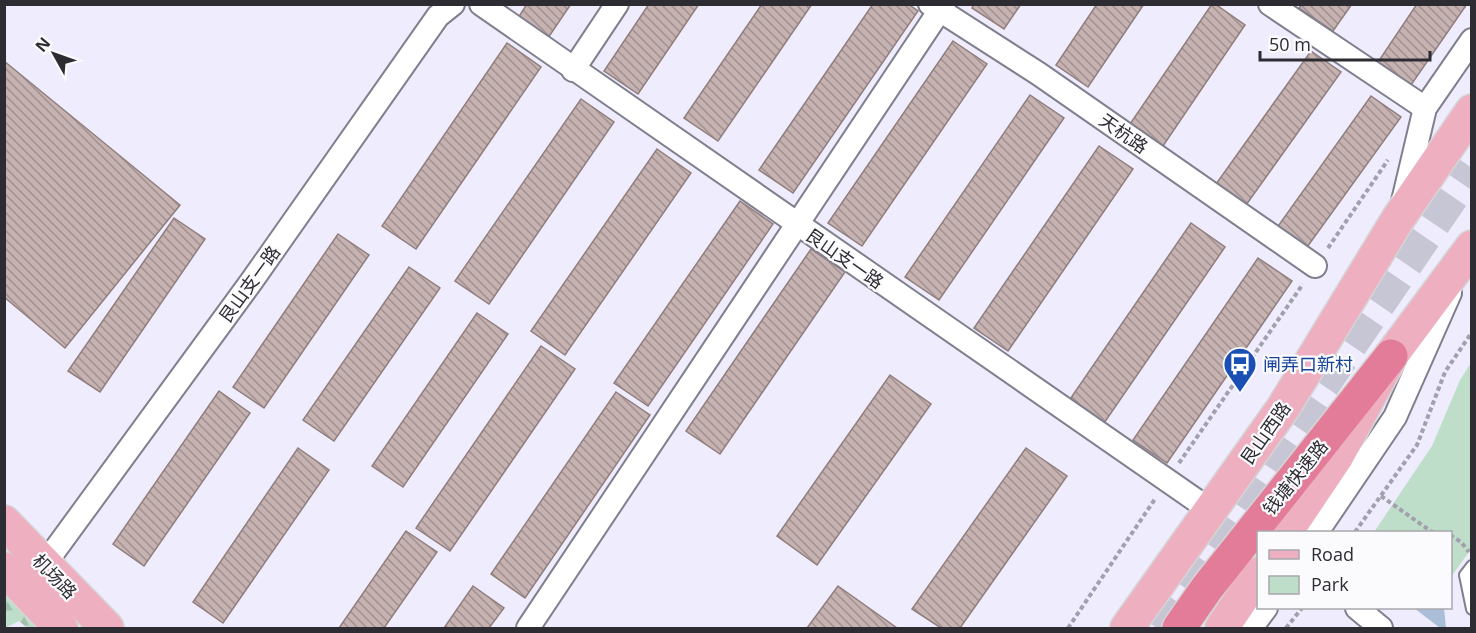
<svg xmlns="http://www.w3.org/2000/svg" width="1476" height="633" viewBox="0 0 1476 633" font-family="'Open Sans','Noto Sans SC',sans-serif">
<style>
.forest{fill:url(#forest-firs)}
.park{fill:#bfdeca}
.water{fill:#abbed8}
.building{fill:url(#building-back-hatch);stroke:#907e7d;stroke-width:1.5}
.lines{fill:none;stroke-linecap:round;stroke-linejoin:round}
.highway-tunnel{stroke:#c7c6d4;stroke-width:33;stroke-dasharray:33 16;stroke-linecap:butt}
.lane-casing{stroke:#807f8e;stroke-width:14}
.street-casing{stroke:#807f8e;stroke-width:26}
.primary-casing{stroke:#d5d5d6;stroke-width:36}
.highway-casing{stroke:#d5d5d6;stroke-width:36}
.path{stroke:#a1a0ac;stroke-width:4;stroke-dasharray:4.5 3;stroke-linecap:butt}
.lane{stroke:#fff;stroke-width:10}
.street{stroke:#fff;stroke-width:22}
.primary{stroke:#eeb0c1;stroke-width:33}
.highway{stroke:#e37c98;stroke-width:33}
.labels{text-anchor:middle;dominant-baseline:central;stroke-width:4.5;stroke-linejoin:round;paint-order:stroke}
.street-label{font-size:18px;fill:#2c2c32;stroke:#fbfbfe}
.transit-label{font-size:18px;fill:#164399;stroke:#fbfbfe;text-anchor:start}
</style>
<defs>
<pattern id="forest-firs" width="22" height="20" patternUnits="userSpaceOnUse" patternTransform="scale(1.5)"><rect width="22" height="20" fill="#bfdeca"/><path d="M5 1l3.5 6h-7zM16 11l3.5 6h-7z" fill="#a4bfae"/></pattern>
<pattern id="building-back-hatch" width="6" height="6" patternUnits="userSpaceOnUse" patternTransform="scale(1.5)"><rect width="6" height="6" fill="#c6b2b1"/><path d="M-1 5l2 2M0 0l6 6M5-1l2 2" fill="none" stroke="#a19191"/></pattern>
</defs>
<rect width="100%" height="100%" fill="#eeecfd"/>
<path class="forest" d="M4,584L46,628H27L19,621L5,628Z"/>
<path class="park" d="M1471,363V549L1451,577L1450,532H1374L1432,446L1460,380Z"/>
<path class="water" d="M1414,608H1444L1446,628H1440Z"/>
<g class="building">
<path d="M527,4H571L548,38L518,18Z"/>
<path d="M649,4H699L638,94L604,71Z"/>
<path d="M762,4H812L718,141L684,118Z"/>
<path d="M873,4H908L918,11L793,193L759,170Z"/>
<path d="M974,4H1021L1004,29L972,8Z"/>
<path d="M1097,4H1144L1088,87L1056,65Z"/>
<path d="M1212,4H1215L1245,25L1163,146L1130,124Z"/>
<path d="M1302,4H1352L1333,31L1299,8Z"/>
<path d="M1417,4H1467L1411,85L1378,62Z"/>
<path d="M953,41L987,64L862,246L828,223Z"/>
<path d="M507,43L541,67L416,249L382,226Z"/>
<path d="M1311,51L1341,72L1246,205L1216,184Z"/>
<path d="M4,61L180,205L65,348L4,297Z"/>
<path d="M1030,95L1064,118L939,300L905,277Z"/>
<path d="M1371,96L1401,117L1305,250L1276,229Z"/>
<path d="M581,99L614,122L489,304L455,281Z"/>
<path d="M1099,146L1133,169L1008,351L974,328Z"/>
<path d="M657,149L691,173L565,355L531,331Z"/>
<path d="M740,201L773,224L648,406L614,383Z"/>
<path d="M174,218L205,239L100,392L68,371Z"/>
<path d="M1191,223L1225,247L1100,429L1066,405Z"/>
<path d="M338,234L369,255L264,408L233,387Z"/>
<path d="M811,249L845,272L720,454L686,431Z"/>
<path d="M1258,258L1292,281L1167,463L1133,440Z"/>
<path d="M409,267L440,288L334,441L303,420Z"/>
<path d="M477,313L508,334L403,487L372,466Z"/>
<path d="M541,346L575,369L450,551L416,528Z"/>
<path d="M890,375L931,404L817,565L777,536Z"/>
<path d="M219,391L250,413L144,566L113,544Z"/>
<path d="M616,392L650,415L525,598L491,574Z"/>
<path d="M298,448L329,470L223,623L193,602Z"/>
<path d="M1026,448L1067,476L960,628H941L912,609Z"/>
<path d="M406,531L437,552L384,628H339Z"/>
<path d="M473,586L504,608L489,628H444Z"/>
<path d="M838,586L897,628H807Z"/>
</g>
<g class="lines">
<path class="highway-tunnel" d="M1157,628L1472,168"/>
<defs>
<path id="lane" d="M1472,566L1465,575L1472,609"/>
<g id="street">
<path d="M481,4L1210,510"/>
<path d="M930,4L1039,74L1315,266"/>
<path d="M1270,4L1425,108"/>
<path d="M573,70L617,4"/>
<path d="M1403,201L1425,108L1472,40"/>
<path d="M1317,532L1395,417L1450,293"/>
<path d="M44,565L251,282L438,16L453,4"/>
<path d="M1357,608L1381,628"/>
<path d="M528,628L944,4"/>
<path d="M1251,628L1266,608"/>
</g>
<g id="primary">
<path d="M4,522L107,628"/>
<path d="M1286,532L1337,456L1391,356L1472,247"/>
<path d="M4,569L61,628"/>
<path d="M1127,628L1283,408L1398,219L1472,111"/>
<path d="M1222,628L1258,574"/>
</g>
<path id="highway" d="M1179,628L1207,588L1391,356"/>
</defs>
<use href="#lane" class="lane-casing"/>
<use href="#street" class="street-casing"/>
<use href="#primary" class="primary-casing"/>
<use href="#highway" class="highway-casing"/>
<g class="path">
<path d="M1328,248L1388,160"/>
<path d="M1179,463L1303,284"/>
<path d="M1381,496L1432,532H1436"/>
<path d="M1355,532L1417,445L1445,372L1472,332"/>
<path d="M1450,535L1461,542L1469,552"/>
<path d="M1068,628L1155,499"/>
<path d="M1286,628L1302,608"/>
</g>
<use href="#lane" class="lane"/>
<use href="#street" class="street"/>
<use href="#primary" class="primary"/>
<use href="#highway" class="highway"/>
</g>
<defs>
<symbol id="bus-pin" viewBox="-11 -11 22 30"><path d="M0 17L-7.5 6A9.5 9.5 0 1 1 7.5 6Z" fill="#1a4fb4" stroke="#fbfbfe"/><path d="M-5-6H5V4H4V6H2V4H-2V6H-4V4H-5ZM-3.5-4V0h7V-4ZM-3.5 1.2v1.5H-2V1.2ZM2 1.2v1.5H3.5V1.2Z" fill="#fff"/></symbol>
</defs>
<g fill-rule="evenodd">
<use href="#bus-pin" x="1221" y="345" width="38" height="52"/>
</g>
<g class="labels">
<g class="street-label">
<text transform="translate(1124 133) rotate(35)">天杭路</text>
<text transform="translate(845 258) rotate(35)">艮山支一路</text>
<text transform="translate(249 284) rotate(-54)">艮山支一路</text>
<text transform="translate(1265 433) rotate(-55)">艮山西路</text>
<text transform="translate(1295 477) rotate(-51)">钱塘快速路</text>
<text transform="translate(55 576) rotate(46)">机场路</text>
</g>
<g class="transit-label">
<text x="1263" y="364">闸弄口新村</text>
</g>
</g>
<rect width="1476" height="633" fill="none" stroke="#2c2c32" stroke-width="12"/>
<rect x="1257" y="531" width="195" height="78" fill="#fbfbfe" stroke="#a8a8ac" stroke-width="1.5"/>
<rect x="1269" y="550" width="30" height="9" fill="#eeb0c1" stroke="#a8a8ac" stroke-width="1.5"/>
<text x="1311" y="561" font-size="18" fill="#2c2c32">Road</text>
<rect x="1269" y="576" width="30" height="18" fill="#bfdeca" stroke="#a8a8ac" stroke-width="1.5"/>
<text x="1311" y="591" font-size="18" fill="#2c2c32">Park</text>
<g transform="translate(54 54) rotate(310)" stroke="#fbfbfe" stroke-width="4.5" paint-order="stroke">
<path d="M0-4.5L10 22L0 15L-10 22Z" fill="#2c2c32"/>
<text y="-9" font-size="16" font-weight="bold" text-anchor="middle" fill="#2c2c32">N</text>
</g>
<path d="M1260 51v9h170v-9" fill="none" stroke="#2c2c32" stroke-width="3"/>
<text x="1269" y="51" font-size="18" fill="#2c2c32" stroke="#fbfbfe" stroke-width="4.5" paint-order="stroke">50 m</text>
</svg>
